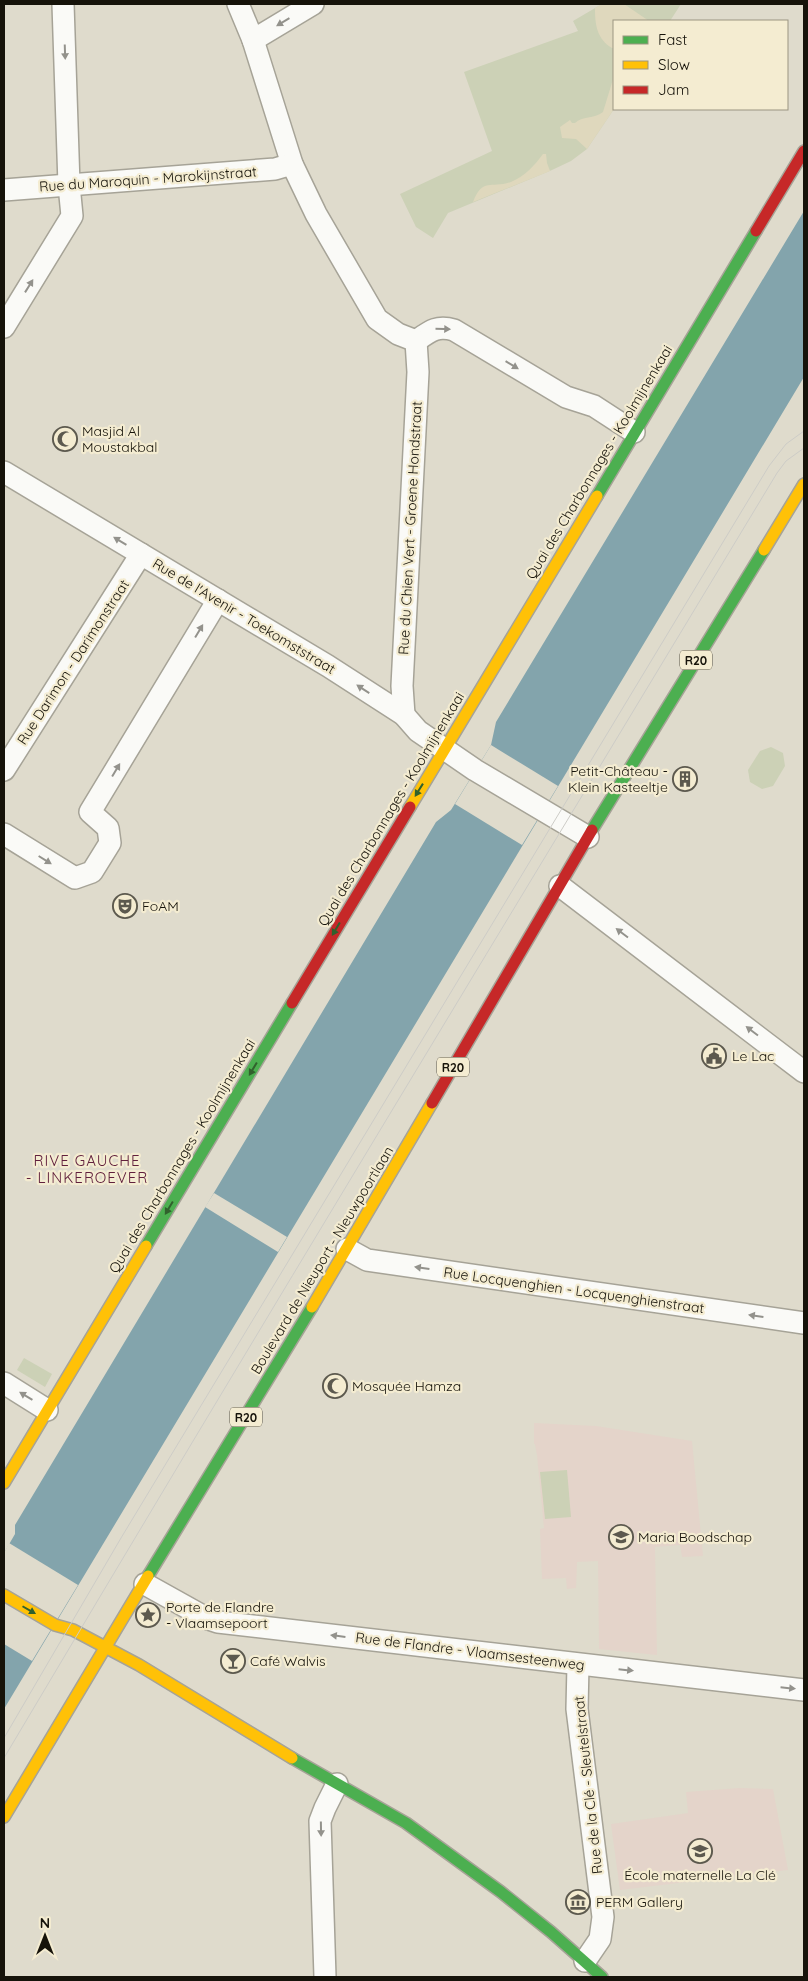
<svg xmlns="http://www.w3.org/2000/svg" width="808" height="1981" viewBox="0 0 808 1981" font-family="Quicksand,sans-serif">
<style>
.education{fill:#e4d4ca}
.green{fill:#ccd1b6}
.sand{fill:#dfd8bd}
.water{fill:#83a4ac}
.pier{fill:#dfdbcc}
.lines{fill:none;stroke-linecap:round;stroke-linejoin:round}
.street-casing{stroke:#a6a397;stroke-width:24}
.fast-casing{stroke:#a6a397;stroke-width:14}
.slow-casing{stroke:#a6a397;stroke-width:14}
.jam-casing{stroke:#a6a397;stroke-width:14}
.street{stroke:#fafaf7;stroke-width:21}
.fast{stroke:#4caf50;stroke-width:11}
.slow{stroke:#ffc107;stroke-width:11}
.jam{stroke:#c62828;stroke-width:11}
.tram{stroke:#cdccc7;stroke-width:1}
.oneway{fill:#93928c}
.oneway2{fill:#31612d}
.labels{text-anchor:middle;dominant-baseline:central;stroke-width:4.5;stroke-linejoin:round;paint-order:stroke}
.shield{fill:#f4ecd1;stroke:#595446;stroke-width:1}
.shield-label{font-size:12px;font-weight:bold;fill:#16130a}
.street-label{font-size:14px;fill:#16130a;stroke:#f4ecd1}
.poi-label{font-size:14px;fill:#16130a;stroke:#f4ecd1;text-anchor:start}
.neighbourhood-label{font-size:15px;letter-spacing:1px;fill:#61203d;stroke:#f4ecd1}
</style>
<rect width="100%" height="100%" fill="#dfdbcc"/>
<g class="education">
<path d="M534,1423L596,1426L692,1441L703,1556L682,1557L680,1545L655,1547L657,1655L599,1649L598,1561L577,1562L576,1588L567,1589L566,1578L542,1579L540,1529L544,1528L537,1455L535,1444H534Z"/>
<path d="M740,1788L773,1789L788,1870L620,1890L611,1824L688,1813L686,1792Z"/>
</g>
<g class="green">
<path d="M602,4H681L670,21H614V109L587,149L571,161L552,170L448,213L433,238L416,227L400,194L492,151L464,72L578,31L573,21Z"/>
<path d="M771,747L783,753L785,766L773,786L762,789L750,782L748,770L760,751Z"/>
<path d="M24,1358L52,1374L45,1387L17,1370Z"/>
<path d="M567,1470L571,1517L545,1519L540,1472Z"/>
</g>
<g class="sand">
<path d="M602,4H624L649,21H614V48H612C597,39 595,25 595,8Z"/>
<path d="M614,76V109L587,149L576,139L562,138L560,127L570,120L572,123H575C582,116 594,119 603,112Z"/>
<path d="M543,154H546L547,163L550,171L473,202C483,177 491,189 511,182C525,176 535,165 543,154Z"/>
</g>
<path class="water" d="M804,211V377L4,1709V1553L15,1534V1525L436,822L451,810L491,745L496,722Z"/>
<g class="pier">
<path d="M491,745L558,786L522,845L455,804Z"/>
<path d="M214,1193L287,1237L278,1252L205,1207Z"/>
<path d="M9,1543L78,1585L32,1661L4,1644V1553Z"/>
</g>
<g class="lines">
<defs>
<g id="street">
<path d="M238,4L253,40L292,164L316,214L377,319L398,334L416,341"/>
<path d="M253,40L313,4"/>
<path d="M4,190L275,169L292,164"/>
<path d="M4,327L72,216L69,185L63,4"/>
<path d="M416,341C430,331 437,325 454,330L566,397L594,406L634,432"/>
<path d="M4,472L328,666L404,715L418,731L475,770L588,837"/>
<path d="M404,715L402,686L418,372L416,341"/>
<path d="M4,770L141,554"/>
<path d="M4,834L75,878L92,872L110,843L108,828L90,812L218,600"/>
<path d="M560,886L804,1072"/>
<path d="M347,1249L367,1260L804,1323"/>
<path d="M4,1383L47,1410"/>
<path d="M145,1584L206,1618L218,1622L804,1690"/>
<path d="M578,1665L577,1709L603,1917L600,1939L585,1961"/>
<path d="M325,1977L320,1821L325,1808L337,1784"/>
</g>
<g id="fast">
<path d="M597,496L756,231"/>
<path d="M592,830L764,550"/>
<path d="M146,1246L292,1003"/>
<path d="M148,1576L312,1307"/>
<path d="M292,1758L406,1823L501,1892L551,1932L602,1977"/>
</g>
<g id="slow">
<path d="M764,550L804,484"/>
<path d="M410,807L597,496"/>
<path d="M312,1307L432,1103"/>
<path d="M4,1483L146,1246"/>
<path d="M4,1595L55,1625L73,1630L139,1665L292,1758"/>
<path d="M4,1817L148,1576"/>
</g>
<g id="jam">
<path d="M756,231L804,151"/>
<path d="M292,1003L410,807"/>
<path d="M432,1103L592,830"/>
</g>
</defs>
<use href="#street" class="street-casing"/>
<use href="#fast" class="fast-casing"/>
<use href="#slow" class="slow-casing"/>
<use href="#jam" class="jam-casing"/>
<use href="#street" class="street"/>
<use href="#fast" class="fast"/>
<use href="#slow" class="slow"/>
<use href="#jam" class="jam"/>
<g class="tram">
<path d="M4,1738L121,1538L769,466L786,444L804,431"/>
<path d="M4,1758C259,1328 519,901 777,473L786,461L804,448"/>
</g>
</g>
<defs><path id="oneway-solid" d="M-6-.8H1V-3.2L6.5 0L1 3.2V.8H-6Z" transform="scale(1.25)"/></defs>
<g class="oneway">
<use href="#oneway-solid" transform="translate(283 22) rotate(149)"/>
<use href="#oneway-solid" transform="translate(65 52) rotate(88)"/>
<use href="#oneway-solid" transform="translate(29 286) rotate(-58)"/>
<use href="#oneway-solid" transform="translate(443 329) rotate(2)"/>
<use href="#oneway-solid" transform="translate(512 365) rotate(31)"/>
<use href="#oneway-solid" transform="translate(120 541) rotate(-149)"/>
<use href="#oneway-solid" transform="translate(199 631) rotate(-59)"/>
<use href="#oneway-solid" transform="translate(363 689) rotate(-147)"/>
<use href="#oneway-solid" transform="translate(116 770) rotate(-59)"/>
<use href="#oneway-solid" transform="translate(45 860) rotate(32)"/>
<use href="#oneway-solid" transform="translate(622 933) rotate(-143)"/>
<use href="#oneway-solid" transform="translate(752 1031) rotate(-143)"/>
<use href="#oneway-solid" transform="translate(422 1268) rotate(-172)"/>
<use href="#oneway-solid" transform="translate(756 1316) rotate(-172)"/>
<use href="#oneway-solid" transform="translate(26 1396) rotate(-149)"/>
<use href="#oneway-solid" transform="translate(338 1636) rotate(-173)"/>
<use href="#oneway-solid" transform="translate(626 1670) rotate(6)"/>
<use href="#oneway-solid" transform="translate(788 1688) rotate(6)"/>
<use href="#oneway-solid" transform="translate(321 1829) rotate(89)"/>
</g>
<g class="oneway2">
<use href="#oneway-solid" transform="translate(419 790) rotate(122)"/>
<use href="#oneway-solid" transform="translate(336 929) rotate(121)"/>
<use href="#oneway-solid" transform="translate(253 1069) rotate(121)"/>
<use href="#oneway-solid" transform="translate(169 1208) rotate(121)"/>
<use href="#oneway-solid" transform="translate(29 1610) rotate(30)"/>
</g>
<defs>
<symbol id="mosque-ring" viewBox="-11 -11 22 22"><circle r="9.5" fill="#f4ecd1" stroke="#5c594e" stroke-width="1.5"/><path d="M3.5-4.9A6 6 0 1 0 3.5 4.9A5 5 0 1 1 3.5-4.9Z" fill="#5c594e"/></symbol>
<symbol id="building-ring" viewBox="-11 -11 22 22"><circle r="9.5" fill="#f4ecd1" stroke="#5c594e" stroke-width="1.5"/><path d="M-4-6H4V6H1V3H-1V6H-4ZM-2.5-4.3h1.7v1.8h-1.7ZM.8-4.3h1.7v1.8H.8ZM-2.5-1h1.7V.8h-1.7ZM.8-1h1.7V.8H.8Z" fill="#5c594e"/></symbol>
<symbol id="theatre-ring" viewBox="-11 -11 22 22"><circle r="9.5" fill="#f4ecd1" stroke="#5c594e" stroke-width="1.5"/><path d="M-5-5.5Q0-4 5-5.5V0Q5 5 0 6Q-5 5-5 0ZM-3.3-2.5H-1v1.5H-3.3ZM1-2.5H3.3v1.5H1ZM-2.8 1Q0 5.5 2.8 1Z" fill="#5c594e"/></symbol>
<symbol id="civic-ring" viewBox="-11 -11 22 22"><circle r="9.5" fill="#f4ecd1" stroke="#5c594e" stroke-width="1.5"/><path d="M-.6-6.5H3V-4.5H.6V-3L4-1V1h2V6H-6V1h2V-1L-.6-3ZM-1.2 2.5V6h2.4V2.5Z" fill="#5c594e"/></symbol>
<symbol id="school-ring" viewBox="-11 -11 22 22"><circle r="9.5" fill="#f4ecd1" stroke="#5c594e" stroke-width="1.5"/><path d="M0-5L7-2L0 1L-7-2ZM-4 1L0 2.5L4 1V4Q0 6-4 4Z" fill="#5c594e"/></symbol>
<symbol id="sight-ring" viewBox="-11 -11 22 22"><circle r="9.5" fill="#f4ecd1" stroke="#5c594e" stroke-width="1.5"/><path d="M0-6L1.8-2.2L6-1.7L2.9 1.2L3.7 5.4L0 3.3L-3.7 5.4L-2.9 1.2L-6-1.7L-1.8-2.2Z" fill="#5c594e"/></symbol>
<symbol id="bar-ring" viewBox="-11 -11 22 22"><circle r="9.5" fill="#f4ecd1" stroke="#5c594e" stroke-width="1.5"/><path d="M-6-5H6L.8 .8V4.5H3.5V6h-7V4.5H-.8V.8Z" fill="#5c594e"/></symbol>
<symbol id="museum-ring" viewBox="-11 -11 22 22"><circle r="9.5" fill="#f4ecd1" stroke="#5c594e" stroke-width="1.5"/><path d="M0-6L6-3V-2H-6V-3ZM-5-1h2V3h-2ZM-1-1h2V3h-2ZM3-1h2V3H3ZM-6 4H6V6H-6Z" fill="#5c594e"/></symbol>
</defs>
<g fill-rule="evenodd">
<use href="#mosque-ring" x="51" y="425" width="28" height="28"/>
<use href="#building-ring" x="671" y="765" width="28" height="28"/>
<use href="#theatre-ring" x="111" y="892" width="28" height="28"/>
<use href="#civic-ring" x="700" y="1042" width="28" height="28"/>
<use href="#mosque-ring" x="321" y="1372" width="28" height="28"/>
<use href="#school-ring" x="607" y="1523" width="28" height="28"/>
<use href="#sight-ring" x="134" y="1601" width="28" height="28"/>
<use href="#bar-ring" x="219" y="1647" width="28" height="28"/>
<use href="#school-ring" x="686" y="1837" width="28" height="28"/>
<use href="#museum-ring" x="564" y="1888" width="28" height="28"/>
</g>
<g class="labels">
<g class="shield">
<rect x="680" y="650.5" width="32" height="19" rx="4"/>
<rect x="437" y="1057.5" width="32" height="19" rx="4"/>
<rect x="230" y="1407.5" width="32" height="19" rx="4"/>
</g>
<g class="shield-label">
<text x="696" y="660">R20</text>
<text x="453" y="1067">R20</text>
<text x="246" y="1417">R20</text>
</g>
<g class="street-label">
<text transform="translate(148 179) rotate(-4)">Rue du Maroquin - Marokijnstraat</text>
<text transform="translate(599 462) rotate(-59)">Quai des Charbonnages - Koolmijnenkaai</text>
<text transform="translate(410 528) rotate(-87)">Rue du Chien Vert - Groene Hondstraat</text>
<text transform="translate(244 616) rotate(31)">Rue de l'Avenir - Toekomststraat</text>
<text transform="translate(73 662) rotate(-57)">Rue Darimon - Darimonstraat</text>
<text transform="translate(391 809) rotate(-59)">Quai des Charbonnages - Koolmijnenkaai</text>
<text transform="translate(182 1156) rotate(-59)">Quai des Charbonnages - Koolmijnenkaai</text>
<text transform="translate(322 1260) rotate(-59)">Boulevard de Nieuport - Nieuwpoortlaan</text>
<text transform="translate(574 1290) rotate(8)">Rue Locquenghien - Locquenghienstraat</text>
<text transform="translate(470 1651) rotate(7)">Rue de Flandre - Vlaamsesteenweg</text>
<text transform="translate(588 1785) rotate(-96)">Rue de la Clé - Sleutelstraat</text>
</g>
<g class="poi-label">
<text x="82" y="431">Masjid Al<tspan x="82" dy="16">Moustakbal</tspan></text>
<text x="668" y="771" text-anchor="end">Petit-Château -<tspan x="668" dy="16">Klein Kasteeltje</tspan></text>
<text x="142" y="906">FoAM</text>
<text x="732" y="1056">Le Lac</text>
<text x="352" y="1386">Mosquée Hamza</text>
<text x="638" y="1537">Maria Boodschap</text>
<text x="166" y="1607">Porte de Flandre<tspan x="166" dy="16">- Vlaamsepoort</tspan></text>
<text x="250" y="1661">Café Walvis</text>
<text x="700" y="1875" text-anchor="middle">École maternelle La Clé</text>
<text x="596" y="1902">PERM Gallery</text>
</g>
<g class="neighbourhood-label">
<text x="87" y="1160">RIVE GAUCHE<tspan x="87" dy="17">- LINKEROEVER</tspan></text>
</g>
</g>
<rect width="808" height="1981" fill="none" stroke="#16130a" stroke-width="10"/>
<rect x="613" y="20" width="175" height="90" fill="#f4ecd1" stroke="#9b9581"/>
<rect x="623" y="36" width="25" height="8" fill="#4caf50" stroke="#9b9581"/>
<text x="658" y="45" font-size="15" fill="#16130a">Fast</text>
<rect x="623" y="61" width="25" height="8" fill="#ffc107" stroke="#9b9581"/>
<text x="658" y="70" font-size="15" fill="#16130a">Slow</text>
<rect x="623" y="86" width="25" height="8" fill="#c62828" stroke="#9b9581"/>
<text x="658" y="95" font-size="15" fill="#16130a">Jam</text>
<g transform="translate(45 1936)" stroke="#f4ecd1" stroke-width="4" paint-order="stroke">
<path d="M0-4L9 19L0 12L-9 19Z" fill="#16130a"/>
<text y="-8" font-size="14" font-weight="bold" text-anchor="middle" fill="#16130a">N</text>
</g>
</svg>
